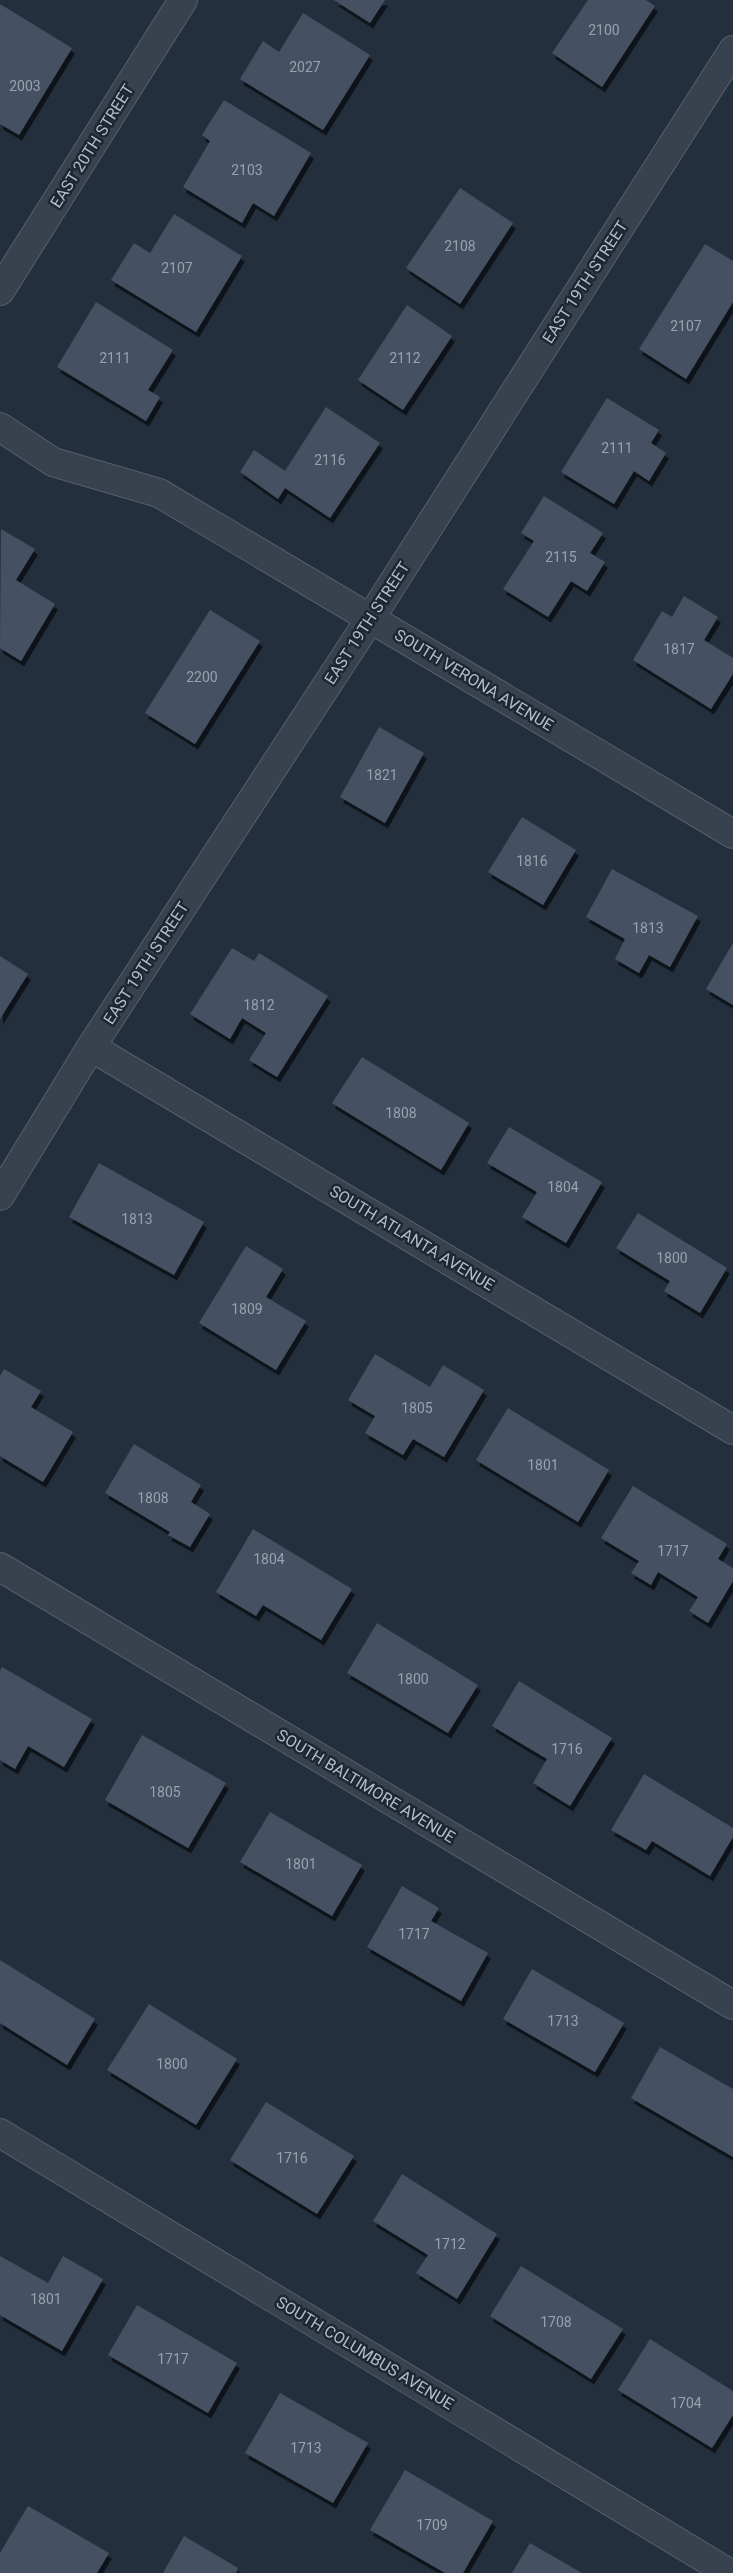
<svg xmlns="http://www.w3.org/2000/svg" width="733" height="2573" viewBox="0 0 733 2573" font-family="Roboto,sans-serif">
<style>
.building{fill:#455162;filter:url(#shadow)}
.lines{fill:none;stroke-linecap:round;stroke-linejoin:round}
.minor-casing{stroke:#565f6c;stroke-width:30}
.minor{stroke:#38414e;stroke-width:28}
.labels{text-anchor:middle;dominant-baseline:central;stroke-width:5;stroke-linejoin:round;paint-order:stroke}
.number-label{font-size:14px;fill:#98a1af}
.street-label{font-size:16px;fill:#b4bcc9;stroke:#1d2633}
</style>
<defs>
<filter id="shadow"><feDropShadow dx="3" dy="5.5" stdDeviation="0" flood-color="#0009"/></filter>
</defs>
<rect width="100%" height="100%" fill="#242f3e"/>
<g class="building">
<path d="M334,0H385L370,23Z"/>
<path d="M588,0H646L655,6L602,87L552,53Z"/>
<path d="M0,4L72,48L19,135L0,124Z"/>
<path d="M303,13L370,55L323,130L240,79L263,41L279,52Z"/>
<path d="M224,100L311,153L274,216L253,203L242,223L183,187L210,141L202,135Z"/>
<path d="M460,188L513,223L460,304L406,268Z"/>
<path d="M174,214L242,256L196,332L111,280L134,243L150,253Z"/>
<path d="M705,244L733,261V302L686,379L639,349Z"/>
<path d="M96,302L173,350L148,390L160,397L146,421L57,367Z"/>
<path d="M407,305L452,336L403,410L358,380Z"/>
<path d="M607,398L659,430L651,443L666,453L649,481L634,471L614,504L561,472Z"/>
<path d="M326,407L380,443L330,518L285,488L278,499L240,472L254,450L285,471Z"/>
<path d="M544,496L603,533L590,553L605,562L587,591L571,581L548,617L503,589L534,541L521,533Z"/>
<path d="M1,529L35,549L16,580L55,604L21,661L0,648Z"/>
<path d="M684,596L718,617L704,640L733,658V674L711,709L633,660L662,611L672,617Z"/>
<path d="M210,610L260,641L195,744L145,713Z"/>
<path d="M379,727L424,753L385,823L340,797Z"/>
<path d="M522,817L576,850L543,905L488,872Z"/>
<path d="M612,869L698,916L670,967L649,955L639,973L615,959L625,939L586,917Z"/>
<path d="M733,943V1005L706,989Z"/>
<path d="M232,948L254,961L259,953L328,996L277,1077L249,1060L266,1033L242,1018L230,1039L190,1014Z"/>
<path d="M0,956L28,974L0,1019Z"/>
<path d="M362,1057L469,1123L441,1170L332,1103Z"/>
<path d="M509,1127L602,1182L566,1243L522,1217L537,1192L487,1163Z"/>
<path d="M99,1163L204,1222L174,1275L69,1217Z"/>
<path d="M638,1213L727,1268L700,1313L664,1291L670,1281L616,1248Z"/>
<path d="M246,1246L283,1269L266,1297L306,1321L276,1370L199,1323Z"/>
<path d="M375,1354L430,1387L443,1365L484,1390L444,1457L413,1439L403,1455L365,1433L375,1416L348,1400Z"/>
<path d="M4,1369L41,1391L31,1407L73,1432L43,1482L0,1456V1376Z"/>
<path d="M508,1408L609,1470L578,1522L476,1460Z"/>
<path d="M134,1444L201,1485L191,1502L210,1514L190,1547L168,1535L170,1532L105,1493Z"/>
<path d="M633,1486L727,1544L718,1559L733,1568V1581L708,1623L689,1611L698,1597L658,1572L651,1585L631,1573L639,1561L601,1538Z"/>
<path d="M253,1529L352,1589L321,1640L263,1605L256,1616L216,1592Z"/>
<path d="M377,1623L478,1685L448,1733L347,1673Z"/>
<path d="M2,1667L92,1719L64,1767L28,1746L15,1769L0,1760V1671Z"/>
<path d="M519,1681L612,1738L570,1806L533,1783L547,1759L492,1726Z"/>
<path d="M142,1735L226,1783L188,1848L105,1800Z"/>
<path d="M644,1774L733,1828V1837L710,1876L652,1841L646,1850L611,1830Z"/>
<path d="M270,1812L362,1865L332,1916L240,1862Z"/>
<path d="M402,1886L439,1908L431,1921L488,1953L461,2001L367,1947Z"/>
<path d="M0,1960L95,2019L67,2065L0,2023Z"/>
<path d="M532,1969L624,2023L595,2072L503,2019Z"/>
<path d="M149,2004L237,2059L196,2125L107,2070Z"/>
<path d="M660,2047L733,2089V2157L631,2098Z"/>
<path d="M266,2102L354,2156L317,2214L230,2160Z"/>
<path d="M402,2174L497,2234L457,2299L416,2273L428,2255L373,2221Z"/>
<path d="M0,2256L48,2283L63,2256L103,2279L62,2351L0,2315Z"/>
<path d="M521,2266L623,2329L591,2379L490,2316Z"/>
<path d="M137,2305L237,2363L208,2413L108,2355Z"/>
<path d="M650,2339L733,2391V2415L712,2448L618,2390Z"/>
<path d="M280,2393L368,2443L333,2503L245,2453Z"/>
<path d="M405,2470L493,2521L463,2573H445L370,2530Z"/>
<path d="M28,2506L109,2553L97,2573H0V2553Z"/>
<path d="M184,2536L238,2568L236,2573H163Z"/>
<path d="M530,2543L582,2573H512Z"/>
</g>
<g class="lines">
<defs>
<g id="minor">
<path d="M0,291L183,0"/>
<path d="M0,427L53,462L159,493L733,834"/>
<path d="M91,1047L733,1430"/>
<path d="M0,1196L91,1047L370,619L733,50"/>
<path d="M0,1567L733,2005"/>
<path d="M0,2133L729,2573"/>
</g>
</defs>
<use href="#minor" class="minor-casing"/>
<use href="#minor" class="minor"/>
</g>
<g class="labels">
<g class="number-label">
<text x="604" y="30">2100</text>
<text x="305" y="67">2027</text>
<text x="25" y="86">2003</text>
<text x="247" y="170">2103</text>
<text x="460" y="246">2108</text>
<text x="177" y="268">2107</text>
<text x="686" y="326">2107</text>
<text x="115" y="358">2111</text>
<text x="405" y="358">2112</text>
<text x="617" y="448">2111</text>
<text x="330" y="460">2116</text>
<text x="561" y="557">2115</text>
<text x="679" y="649">1817</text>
<text x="202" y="677">2200</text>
<text x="382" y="775">1821</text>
<text x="532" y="861">1816</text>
<text x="648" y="928">1813</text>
<text x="259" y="1005">1812</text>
<text x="401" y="1113">1808</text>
<text x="563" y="1187">1804</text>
<text x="137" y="1219">1813</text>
<text x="672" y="1258">1800</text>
<text x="247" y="1309">1809</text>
<text x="417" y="1408">1805</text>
<text x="543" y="1465">1801</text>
<text x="153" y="1498">1808</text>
<text x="673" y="1551">1717</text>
<text x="269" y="1559">1804</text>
<text x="413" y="1679">1800</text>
<text x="567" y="1749">1716</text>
<text x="165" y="1792">1805</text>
<text x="301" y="1864">1801</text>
<text x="414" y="1934">1717</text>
<text x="563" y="2021">1713</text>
<text x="172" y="2064">1800</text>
<text x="292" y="2158">1716</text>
<text x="450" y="2244">1712</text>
<text x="46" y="2299">1801</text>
<text x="556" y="2322">1708</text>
<text x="173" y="2359">1717</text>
<text x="686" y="2403">1704</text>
<text x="306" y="2448">1713</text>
<text x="432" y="2525">1709</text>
</g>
<g class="street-label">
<text transform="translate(92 146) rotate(-58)">EAST 20TH STREET</text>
<text transform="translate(585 282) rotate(-57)">EAST 19TH STREET</text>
<text transform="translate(367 623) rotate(-57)">EAST 19TH STREET</text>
<text transform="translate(474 680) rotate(31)">SOUTH VERONA AVENUE</text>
<text transform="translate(146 963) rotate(-57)">EAST 19TH STREET</text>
<text transform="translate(412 1238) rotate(31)">SOUTH ATLANTA AVENUE</text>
<text transform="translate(366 1786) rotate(31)">SOUTH BALTIMORE AVENUE</text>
<text transform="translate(365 2353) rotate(31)">SOUTH COLUMBUS AVENUE</text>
</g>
</g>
</svg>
